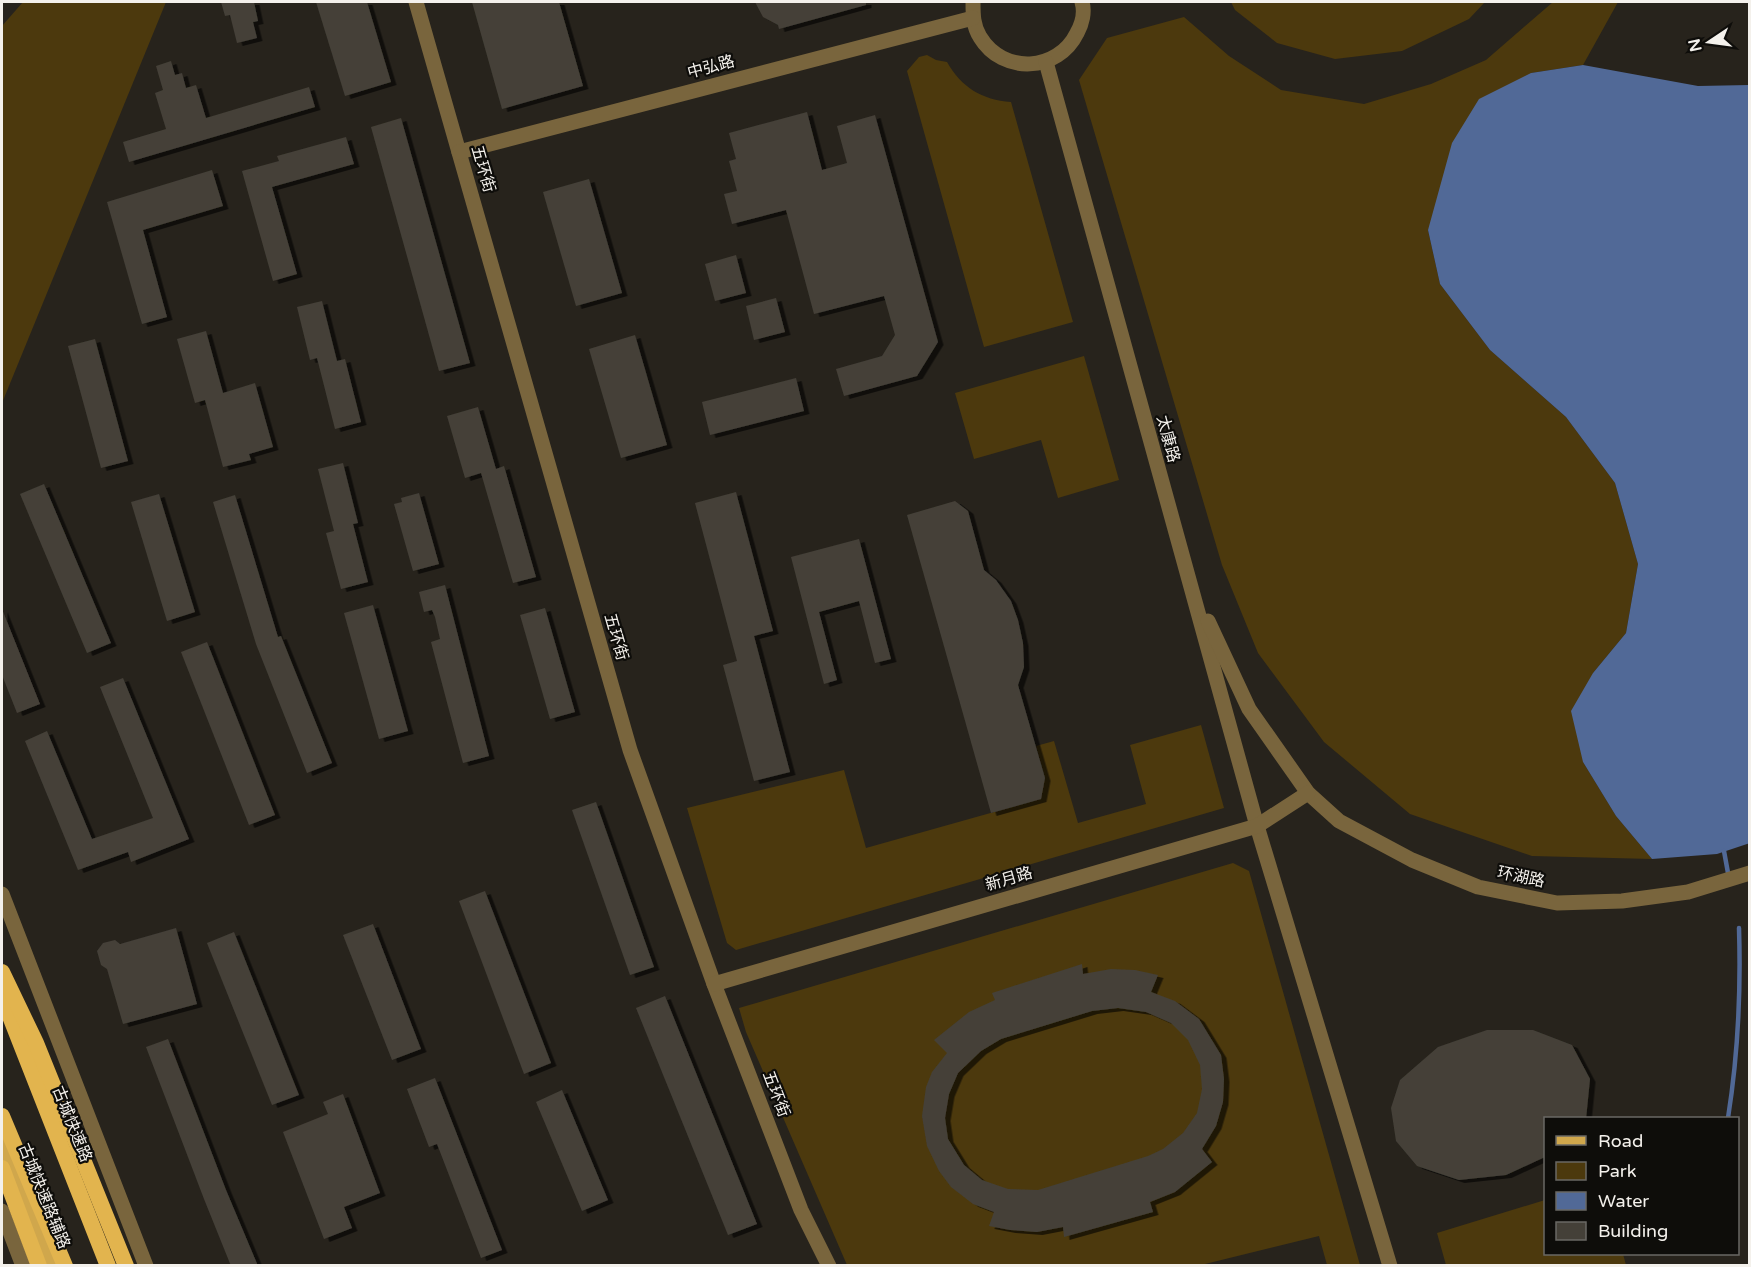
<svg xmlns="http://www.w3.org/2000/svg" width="1751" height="1267" viewBox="0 0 1751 1267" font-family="'Varela Round','Noto Sans SC',sans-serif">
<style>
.green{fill:#4c390d}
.water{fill:#516997}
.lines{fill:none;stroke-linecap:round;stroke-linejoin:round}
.stream{stroke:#516997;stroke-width:4.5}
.building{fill:#444038;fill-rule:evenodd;filter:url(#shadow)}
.minor{stroke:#79653d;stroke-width:15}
.primary{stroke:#d0a74c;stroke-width:15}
.trunk{stroke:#e2b44e;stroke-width:16}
.trunk-bridge{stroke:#e2b44e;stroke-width:16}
.labels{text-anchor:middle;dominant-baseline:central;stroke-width:4.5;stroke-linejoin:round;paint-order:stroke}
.street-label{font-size:16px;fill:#f4f1ec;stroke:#0e0d0a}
</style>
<defs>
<filter id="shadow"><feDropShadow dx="5.5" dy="3" stdDeviation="0" flood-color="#0009"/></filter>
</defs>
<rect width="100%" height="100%" fill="#27231c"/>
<g class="green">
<path d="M23,2H166L2,403V26Z"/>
<path d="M1231,2H1485L1469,19L1402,51L1335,59L1277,43L1235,10Z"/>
<path d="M1553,2H1618L1583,65L1531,73L1428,230L1440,284L1490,350L1566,417L1615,483L1638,564L1626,633L1593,673L1583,762L1616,816L1652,859L1532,856L1410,814L1324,742L1258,653L1222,565L1079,80L1107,38L1184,17L1229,56L1281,90L1364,104L1431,84L1486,60Z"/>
<path d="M927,55L936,60L947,62C961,87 982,100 1011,102L1073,322L984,347L907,71L919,57Z"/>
<path d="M1084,356L1119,480L1058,498L1041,440L974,459L955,393Z"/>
<path d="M1201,725L1224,808L736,950L727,943L687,808L844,770L866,848L1040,799L1045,778L1036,746L1054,741L1078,823L1146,804L1130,745Z"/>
<path d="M1233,863L1249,871L1360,1265H1327L1319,1236L1201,1265H847L746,1032L739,1008Z"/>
<path d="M1545,1200L1546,1254H1623L1626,1265H1446L1437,1233Z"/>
</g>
<path class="water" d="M1583,65L1698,86L1749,85L1750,843L1717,854L1652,859L1616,816L1583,762L1571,711L1593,673L1626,633L1638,564L1615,483L1566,417L1490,350L1440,284L1428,230L1452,143L1479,99L1531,73Z"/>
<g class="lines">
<g class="stream">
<path d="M1724,851L1728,873"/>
<path d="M1728,1118C1738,1055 1741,992 1739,928"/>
</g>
</g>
<g class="building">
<path d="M221,2H254L258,21L253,22L257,38L237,43L230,15L225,16Z"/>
<path d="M316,2H367L391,82L345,96Z"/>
<path d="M472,2H559L583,86L502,109Z"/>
<path d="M755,2H866V5L779,29L778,25L763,17Z"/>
<path d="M171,61L175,75L182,73L186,88L196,85L206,118L309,87L315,107L129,162L123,142L166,129L155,93L163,90L156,66Z"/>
<path d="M807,112L822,170L847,163L837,126L875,115L938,342L917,376L844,396L836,369L882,356L895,335L884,296L814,314L786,210L732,224L724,194L737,191L729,161L736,159L729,133Z"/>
<path d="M401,118L470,363L439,371L371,127Z"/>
<path d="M346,137L354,164L272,187L297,274L273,281L242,171L279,161L277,156Z"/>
<path d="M212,170L223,206L143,230L167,317L142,324L107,202Z"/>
<path d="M589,179L622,293L576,306L543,192Z"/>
<path d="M736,255L746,293L715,301L705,264Z"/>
<path d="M776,298L785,332L754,340L746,306Z"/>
<path d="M322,301L337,361L345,359L361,422L335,429L317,358L310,360L297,307Z"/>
<path d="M206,331L223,393L255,383L273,447L249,454L251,460L223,467L205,400L195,403L177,339Z"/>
<path d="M635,335L667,445L621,458L589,349Z"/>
<path d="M95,339L128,461L101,468L68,346Z"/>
<path d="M796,378L804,411L710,435L702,402Z"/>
<path d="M478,407L496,469L504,466L536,577L513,583L481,473L465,478L447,416Z"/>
<path d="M343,463L358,523L353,524L368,582L341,589L326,533L334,531L318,469Z"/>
<path d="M44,484L111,643L87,653L20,494Z"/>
<path d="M736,492L773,631L754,636L790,772L754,781L723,665L737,661L695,503Z"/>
<path d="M419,493L439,564L413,571L394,504L402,502L401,498Z"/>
<path d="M159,494L195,612L167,621L131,502Z"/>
<path d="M235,495L278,637L281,636L332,763L307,773L256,644L213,502Z"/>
<path d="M955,501L968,511L984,570L996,580L1011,601L1018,620L1023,643L1024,667L1018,685L1045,778L1041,799L991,813L907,515Z"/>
<path d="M859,539L891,659L875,663L859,601L819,612L837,680L824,684L791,557Z"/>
<path d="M445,585L489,756L463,763L431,642L440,639L435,617L432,610L424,612L419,592Z"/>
<path d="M373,605L408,731L379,739L344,613Z"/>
<path d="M545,608L575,712L550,719L520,615Z"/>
<path d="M2,609L40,704L17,713L2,675Z"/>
<path d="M207,642L275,815L249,825L181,652Z"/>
<path d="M123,678L189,839L131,862L128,852L78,870L25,741L47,731L92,839L153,818L100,687Z"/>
<path d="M596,802L654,967L630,975L572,810Z"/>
<path d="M485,891L551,1063L524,1074L459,901Z"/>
<path d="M373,924L421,1049L392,1060L343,935Z"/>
<path d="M176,928L197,1004L123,1024L107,969L101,965L97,951L103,943L115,940L120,944Z"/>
<path d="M234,932L299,1095L272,1105L207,943Z"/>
<path d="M1082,964L1083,974L1111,969L1135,970L1158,975L1151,992L1175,1001L1199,1019L1221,1055L1224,1079L1223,1102L1216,1126L1202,1149L1212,1162L1175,1192L1150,1202L1153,1212L1064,1237L1063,1227L1037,1232L1010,1230L989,1226L994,1212L973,1204L951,1187L939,1171L927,1146L922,1116L926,1087L932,1072L947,1053L934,1040L969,1012L995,1000L992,993ZM1118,1008L1146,1012L1171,1023L1188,1040L1200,1065L1202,1089L1197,1113L1183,1133L1163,1149L1148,1156L1038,1190L1008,1189L982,1180L964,1165L948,1139L945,1118L949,1094L958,1073L981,1051L1001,1039L1092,1011Z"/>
<path d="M665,996L757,1224L728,1235L636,1008Z"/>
<path d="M1487,1030H1533L1572,1045L1590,1079L1586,1119H1545V1157L1506,1175L1459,1180L1417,1166L1396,1141L1391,1108L1400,1080L1438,1047Z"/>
<path d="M168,1039L226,1190L258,1266H231L204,1199L146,1047Z"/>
<path d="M435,1078L502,1250L481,1258L437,1144L429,1147L407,1089Z"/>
<path d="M562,1090L608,1200L582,1211L536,1102Z"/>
<path d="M343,1094L380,1193L344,1207L352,1228L324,1239L283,1132L328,1114L323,1102Z"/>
</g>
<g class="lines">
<g class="minor">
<path d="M416,2L630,750L714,984L801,1210L829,1266"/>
<path d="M973,2C973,14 973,26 980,37C1003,75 1058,72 1077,33C1082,24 1085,12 1082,2"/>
<path d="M1046,62L1257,826L1390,1266"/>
<path d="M459,152L973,18"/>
<path d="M1208,621L1249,709L1308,793L1339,821L1412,860L1478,887L1557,903L1622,901L1688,892L1750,873"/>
<path d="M2,894L146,1266"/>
<path d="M714,984L1257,826L1308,793"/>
<path d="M2,1211L23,1266"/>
</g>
<path class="primary" d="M2,1140L53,1266"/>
<g class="trunk">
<path d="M2,996L108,1266"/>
<path d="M2,1116L65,1266"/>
<path d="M2,1168L39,1266"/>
</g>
<path class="trunk-bridge" d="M2,972L36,1043L126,1266"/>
</g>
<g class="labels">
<g class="street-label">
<text transform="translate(711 67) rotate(-15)">中弘路</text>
<text transform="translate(483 169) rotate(74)">五环街</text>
<text transform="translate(1168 439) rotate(75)">太康路</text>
<text transform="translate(616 637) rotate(74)">五环街</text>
<text transform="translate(1521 877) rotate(12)">环湖路</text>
<text transform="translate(1009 879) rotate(-16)">新月路</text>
<text transform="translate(776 1094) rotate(69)">五环街</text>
<text transform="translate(72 1124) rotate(68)">古城快速路</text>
<text transform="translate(44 1196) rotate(68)">古城快速路辅路</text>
</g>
</g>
<rect width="1751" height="1267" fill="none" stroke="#f4f1ec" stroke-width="6"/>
<rect x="1544" y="1117" width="195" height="138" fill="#0e0d0a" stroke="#6a6864" stroke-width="1.5"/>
<rect x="1556" y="1136" width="30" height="9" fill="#d0a74c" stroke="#6a6864" stroke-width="1.5"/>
<text x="1598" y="1147" font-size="18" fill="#f4f1ec">Road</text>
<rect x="1556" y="1162" width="30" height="18" fill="#4c390d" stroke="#6a6864" stroke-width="1.5"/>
<text x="1598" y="1177" font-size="18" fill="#f4f1ec">Park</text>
<rect x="1556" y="1192" width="30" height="18" fill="#516997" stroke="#6a6864" stroke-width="1.5"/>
<text x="1598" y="1207" font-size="18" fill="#f4f1ec">Water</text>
<rect x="1556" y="1222" width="30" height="18" fill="#444038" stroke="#6a6864" stroke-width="1.5"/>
<text x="1598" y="1237" font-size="18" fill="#f4f1ec">Building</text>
<g transform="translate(1709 42) rotate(257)" stroke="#0e0d0a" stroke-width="4.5" paint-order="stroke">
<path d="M0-4.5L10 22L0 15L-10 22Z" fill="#f4f1ec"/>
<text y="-9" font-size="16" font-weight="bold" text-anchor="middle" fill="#f4f1ec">N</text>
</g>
</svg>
